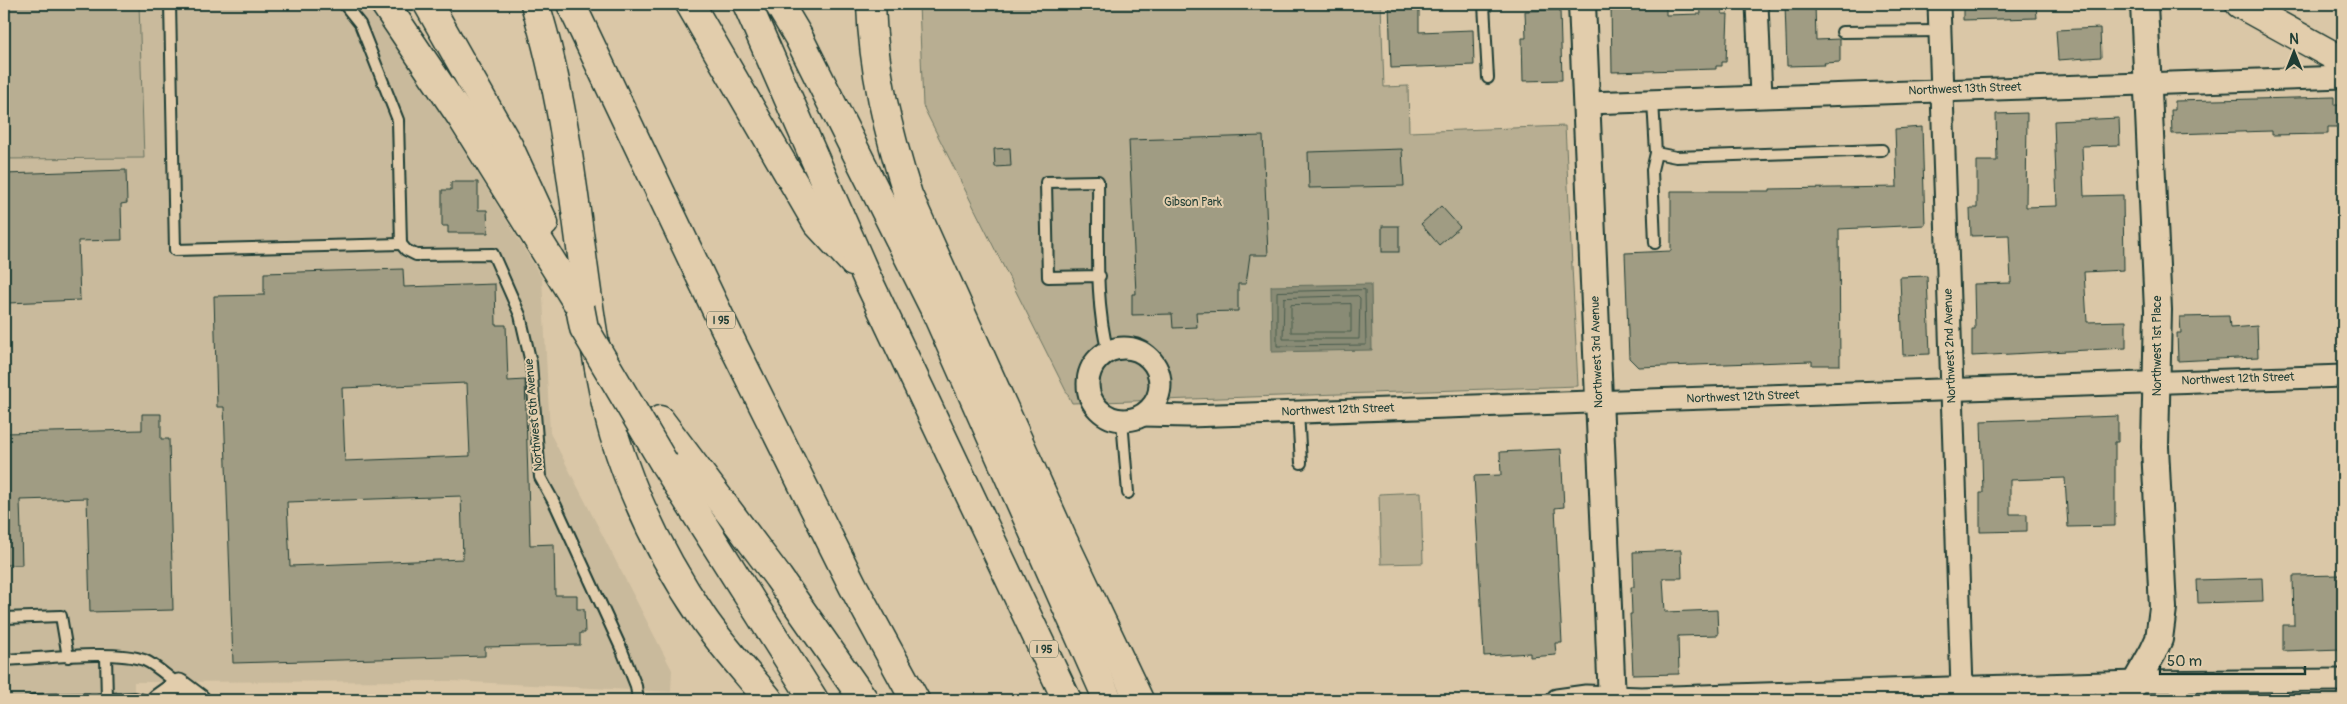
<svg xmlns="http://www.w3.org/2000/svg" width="2347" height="704" viewBox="0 0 2347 704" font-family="Pangolin,sans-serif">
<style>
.built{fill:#c9ba9c}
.green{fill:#b8ae92;stroke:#6c7663}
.water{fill:#898b75;stroke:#5f6c5b}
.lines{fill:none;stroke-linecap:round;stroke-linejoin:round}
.shore{stroke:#495c4e;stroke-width:1}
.building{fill:#a09c83;stroke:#1f3d34;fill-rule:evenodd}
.service-casing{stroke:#1f3d34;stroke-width:14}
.minor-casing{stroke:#1f3d34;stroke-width:25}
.tertiary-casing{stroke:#1f3d34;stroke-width:30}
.motorway-casing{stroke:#1f3d34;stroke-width:31}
.service{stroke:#e2cdac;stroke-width:10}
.minor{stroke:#e2cdac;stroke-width:21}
.tertiary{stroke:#e2cdac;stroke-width:26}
.motorway{stroke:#e2cdac;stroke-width:28}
.motorway-bridge-casing{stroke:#1f3d34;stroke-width:31;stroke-linecap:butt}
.motorway-bridge{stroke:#e2cdac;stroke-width:28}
.labels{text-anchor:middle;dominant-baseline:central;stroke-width:4;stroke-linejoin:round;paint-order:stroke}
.shield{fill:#e2cdac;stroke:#5a6858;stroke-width:1}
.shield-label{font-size:11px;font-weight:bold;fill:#1f3d34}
.street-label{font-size:12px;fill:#1f3d34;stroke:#e2cdac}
.park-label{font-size:12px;fill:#274339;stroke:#e2cdac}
</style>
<rect width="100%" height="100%" fill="#dac7a7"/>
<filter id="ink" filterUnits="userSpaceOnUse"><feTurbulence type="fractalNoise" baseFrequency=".02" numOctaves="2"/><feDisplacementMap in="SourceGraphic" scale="10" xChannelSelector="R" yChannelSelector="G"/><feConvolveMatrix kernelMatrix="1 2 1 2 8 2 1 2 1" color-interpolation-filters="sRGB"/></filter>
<g filter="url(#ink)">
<path class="built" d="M4,4H368L446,122L542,278L550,433L672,670L671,692L451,681L134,682V700H4Z"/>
<g class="green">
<path d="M4,4H139L144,158L4,159Z"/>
<path d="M919,4H1381L1384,87L1408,86L1409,132L1565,126L1578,386L1072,403L923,106Z"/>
<path d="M1421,492L1423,563L1381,564L1379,494Z"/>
</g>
<path class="water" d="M1371,284L1372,350L1272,352L1271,286Z"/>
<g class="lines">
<g class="shore">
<path d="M1365,290L1366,345L1277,346V292Z"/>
<path d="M1358,296L1360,298L1359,339H1283L1284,298Z"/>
<path d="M1351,304V332H1291V305Z"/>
</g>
</g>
<g class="building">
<path d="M1389,4H1419V32L1473,30L1474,65L1391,68Z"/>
<path d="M1611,4H1666V15L1701,14L1700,4H1722V14H1728L1726,62H1722V66H1716V69L1612,72Z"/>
<path d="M1785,4H1815L1816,40L1840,39V62L1824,63L1825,65L1787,66Z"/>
<path d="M1963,4H2036L2037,18L1963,20Z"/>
<path d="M1560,10L1562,80L1523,81L1522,38H1526L1525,11Z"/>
<path d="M2100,28L2101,57L2058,60L2056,30Z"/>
<path d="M2334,97V105H2339V127H2328V134L2272,135V131L2172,134L2171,110H2175V101Z"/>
<path d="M2027,113L2026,207L2057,206L2054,121L2119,118L2120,145L2082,146L2084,196L2123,195L2124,270L2084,272L2087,322L2126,321V348L1972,356V329H1975L1974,284L2011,283L2009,235L1971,236L1970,208H1977V161H1997L1996,114Z"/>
<path d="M1922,127L1925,225L1839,229L1840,365H1812V361L1638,367L1629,358L1625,253L1671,251V191H1770V189L1897,187L1895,129Z"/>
<path d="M1263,136L1268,255H1250L1246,284H1238V311L1196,312L1197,327L1173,328L1172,314L1132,315V294H1136L1129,140Z"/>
<path d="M1010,148L1011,166L995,167L994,149Z"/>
<path d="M1402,149L1404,186L1309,188L1308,152Z"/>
<path d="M126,170L127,203L121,204L122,240L78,241L80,300L8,303L7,275H4V174Z"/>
<path d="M451,182H478V210H487L488,233H448V226H442V190H451Z"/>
<path d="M1441,206L1460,227L1439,245L1421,224Z"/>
<rect x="1382" y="226" width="17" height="26"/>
<path d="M403,269L404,287L495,284L496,325H506L508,381L525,380L530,545L554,544L555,595H577V609H584L585,633H580V645L485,647V656L233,663L224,407H217L214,296L264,295V273ZM467,383L470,456L345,461L342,388ZM461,496L463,559L290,566L287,502Z"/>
<path d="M1927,276L1930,354L1903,355L1900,277Z"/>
<path d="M2229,316L2230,328L2257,326L2258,357L2178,361L2177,333H2181L2180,317Z"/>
<path d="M142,414H161V439H169L173,610L90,612L87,498L20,500L22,565H4V433L142,430Z"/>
<path d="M2118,416V442H2115V526L2068,527L2065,478L2010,480V514H2027V531L1980,532V493H1983L1981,421Z"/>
<path d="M1561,449L1564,507L1555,508L1562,643H1555L1556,655L1530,657V653L1484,656L1474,476L1501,475L1500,452Z"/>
<path d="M1681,550L1682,578H1663L1665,612L1717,610L1718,635L1678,636L1679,674L1633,675L1630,614H1632L1631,587H1634L1633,552Z"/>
<path d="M2340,575L2342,649L2283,651V625H2294L2293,576Z"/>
<path d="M2262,578L2263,601L2198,603L2197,580Z"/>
</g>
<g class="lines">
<defs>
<g id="service">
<path d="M170,4L175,250L401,244"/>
<path d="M344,4L360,24L398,120L401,244L406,250L416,255L493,254L520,315L531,363L540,477L556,506L621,648L636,686L638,700"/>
<path d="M1484,4L1488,78"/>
<path d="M1842,32L1940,31"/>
<path d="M1653,101L1656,153L1652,170L1655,243"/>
<path d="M1656,153L1676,157L1882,150"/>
<path d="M1100,276L1048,277L1046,182L1098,181C1099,234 1094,302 1108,352"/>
<path d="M1298,412L1301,463"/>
<path d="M1122,420L1128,493"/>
<path d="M4,618L61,616L68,657"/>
<path d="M4,660C38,659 114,649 144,660C156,665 168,677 179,685"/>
<path d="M107,699L135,698L143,700"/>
<path d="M34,700L107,699L106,656"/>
</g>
<g id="minor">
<path d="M1757,4L1761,96"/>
<path d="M1939,4L1962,688"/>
<path d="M1587,103L2343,77"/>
<circle cx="1124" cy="384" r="36"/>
<path d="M1143,415L1188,416L2343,376"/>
<path d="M158,700L179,685L199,700"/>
<path d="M1557,700L1586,696L1641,698L2136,682L2343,680"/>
</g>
<g id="tertiary">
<path d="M1582,4L1612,700"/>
<path d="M2122,700L2136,682L2153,652L2159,639L2163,608L2155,447L2158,310L2144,4"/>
</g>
<g id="motorway">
<path d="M385,4L462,118L580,307"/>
<path d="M428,4L509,147L544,223"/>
<path d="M535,4C567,106 575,214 591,320C597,358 603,397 614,435C634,500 665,562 703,618C723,647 747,673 769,700"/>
<path d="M571,4L734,347L853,586L915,700"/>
<path d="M690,4L817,223L853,262"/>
<path d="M747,4L867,278L1067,700"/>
<path d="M779,4L798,36L936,312L1108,700"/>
<path d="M871,4C873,70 888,132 908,195L1063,540L1139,700"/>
<path d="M2240,4L2343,61"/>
<path d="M660,420L778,577L864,700"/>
<path d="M664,463L814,700"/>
</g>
</defs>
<use href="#service" class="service-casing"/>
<use href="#minor" class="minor-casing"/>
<use href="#tertiary" class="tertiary-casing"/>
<use href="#motorway" class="motorway-casing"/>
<use href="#service" class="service"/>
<use href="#minor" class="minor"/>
<use href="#tertiary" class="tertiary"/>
<use href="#motorway" class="motorway"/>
<defs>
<path id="motorway-bridge" d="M580,307L584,328L664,463"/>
</defs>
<use href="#motorway-bridge" class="motorway-bridge-casing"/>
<use href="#motorway-bridge" class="motorway-bridge"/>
</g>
</g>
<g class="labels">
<g class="shield">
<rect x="707" y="311.5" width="28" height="17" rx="4"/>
<rect x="1030" y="640.5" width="28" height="17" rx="4"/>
</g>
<g class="shield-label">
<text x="721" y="320">I 95</text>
<text x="1044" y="649">I 95</text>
</g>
<g class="street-label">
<text transform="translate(1965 89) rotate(-2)">Northwest 13th Street</text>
<text transform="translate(1950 346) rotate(-92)">Northwest 2nd Avenue</text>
<text transform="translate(2157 346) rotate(-90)">Northwest 1st Place</text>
<text transform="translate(1597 352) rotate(-92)">Northwest 3rd Avenue</text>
<text transform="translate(2238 379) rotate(-2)">Northwest 12th Street</text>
<text transform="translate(1743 397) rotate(-2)">Northwest 12th Street</text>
<text transform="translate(1338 410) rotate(-2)">Northwest 12th Street</text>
<text transform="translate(534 415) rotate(-95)">Northwest 6th Avenue</text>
</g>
<g class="park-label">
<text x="1193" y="202">Gibson Park</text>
</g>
</g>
<rect width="2347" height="704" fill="none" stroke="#e2cdac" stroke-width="20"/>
<rect x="10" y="10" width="2327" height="684" fill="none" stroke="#1f3d34" stroke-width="2" filter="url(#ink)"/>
<g transform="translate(2294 52)" stroke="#e2cdac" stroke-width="4" paint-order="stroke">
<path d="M0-4L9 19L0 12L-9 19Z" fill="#1f3d34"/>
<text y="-8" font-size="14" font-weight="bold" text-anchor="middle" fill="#1f3d34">N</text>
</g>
<path d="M2160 666v8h145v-8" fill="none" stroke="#1f3d34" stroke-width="2.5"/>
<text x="2167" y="666" font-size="15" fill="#1f3d34" stroke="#e2cdac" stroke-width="4" paint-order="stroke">50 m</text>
</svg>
